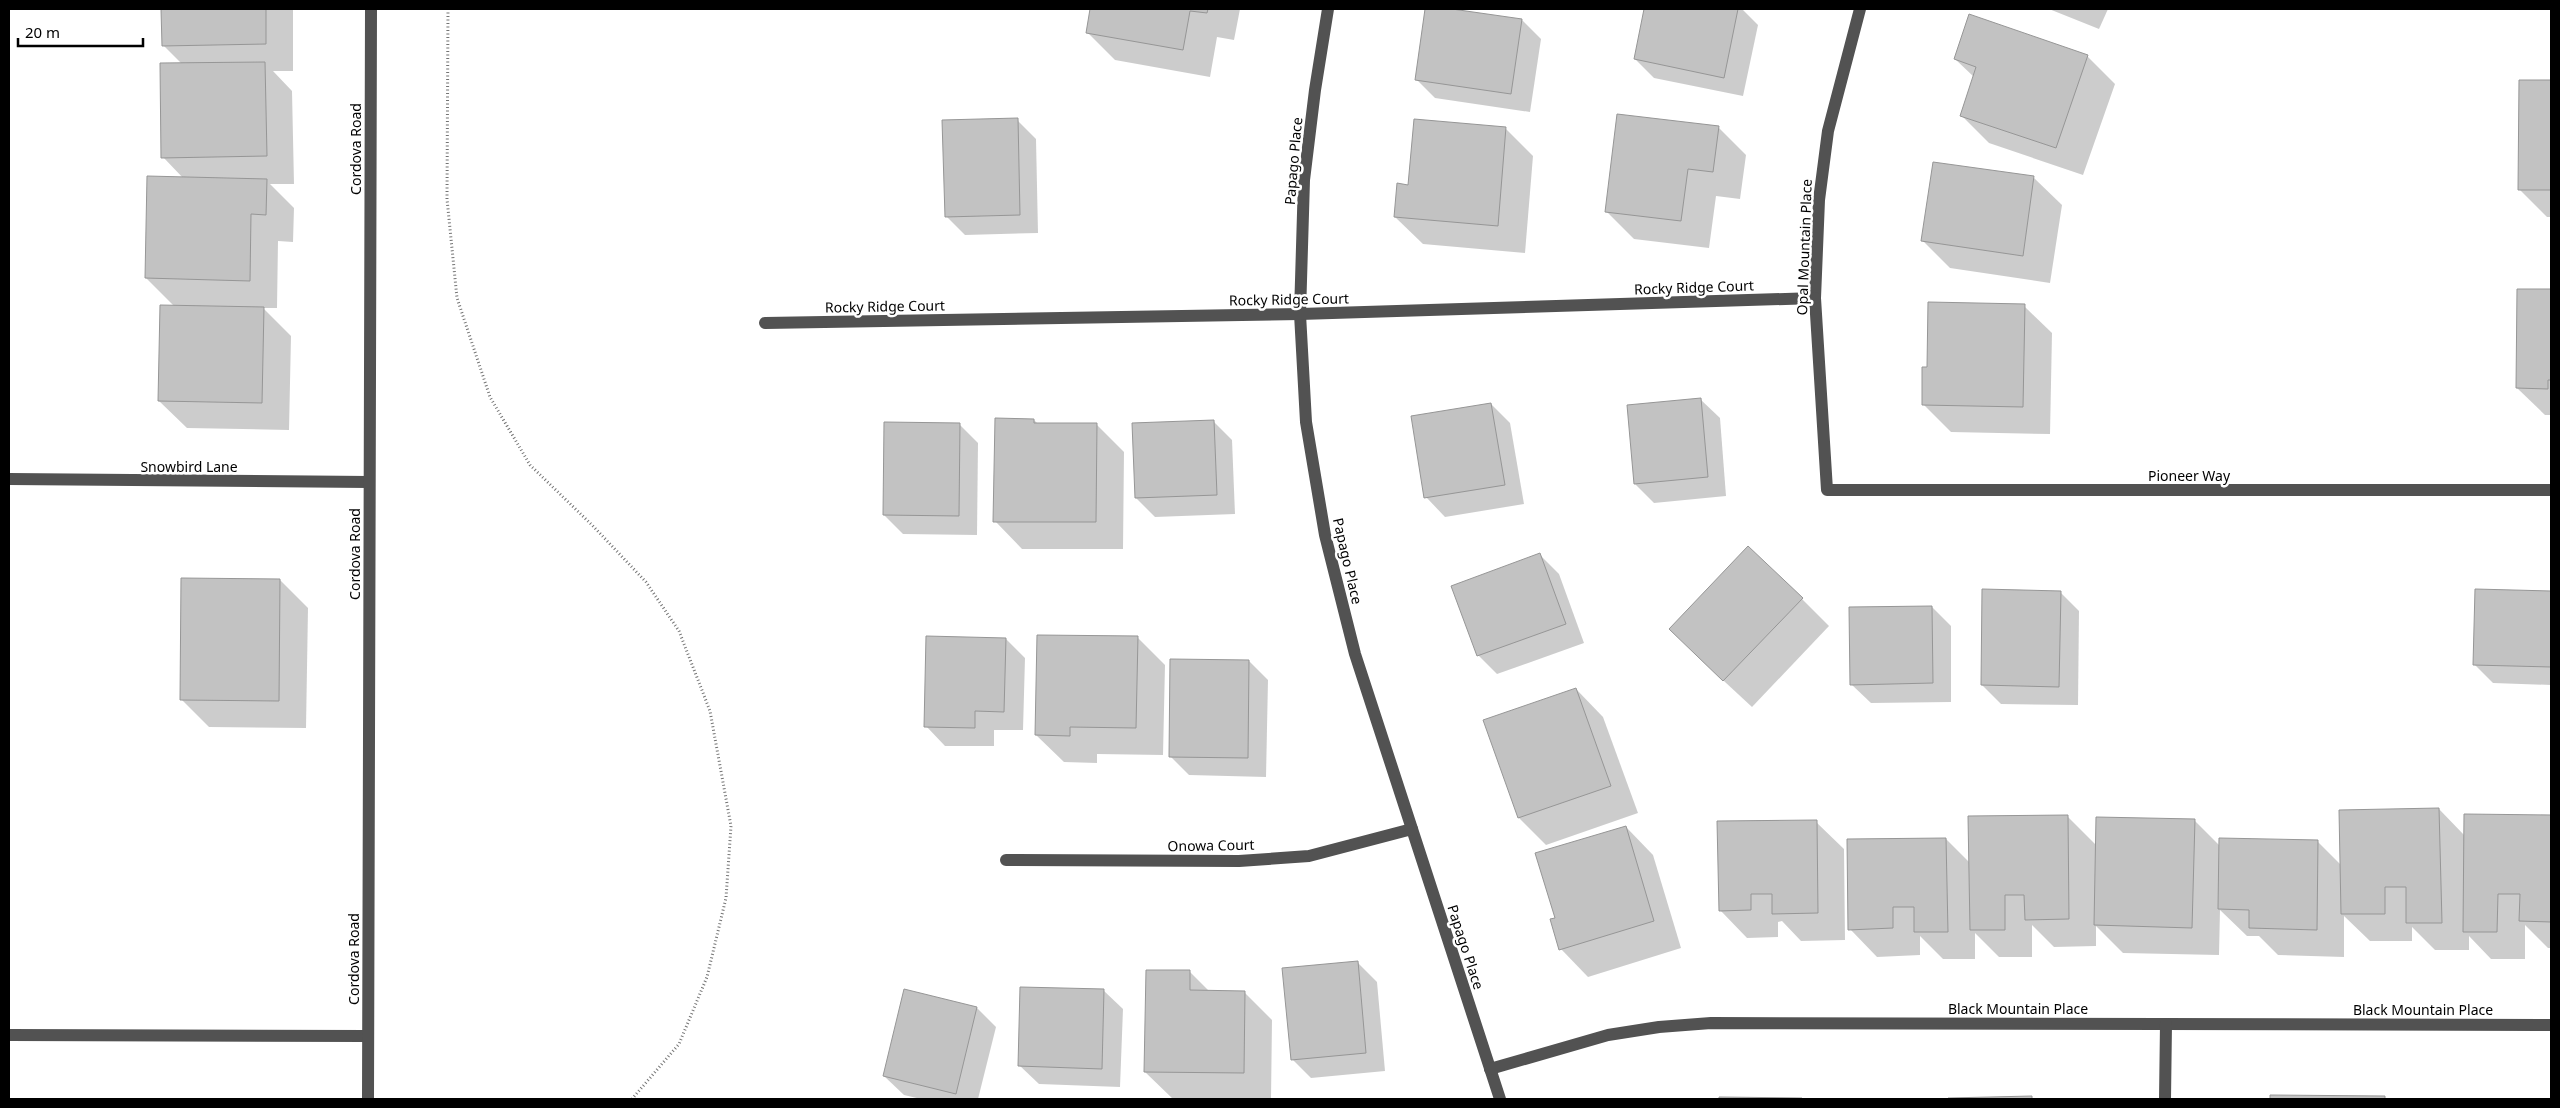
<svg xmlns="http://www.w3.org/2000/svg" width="2560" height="1108" viewBox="0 0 2560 1108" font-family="'Noto Sans',sans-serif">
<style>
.shadow{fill:#0003}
.building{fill:#c2c2c2;stroke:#969696}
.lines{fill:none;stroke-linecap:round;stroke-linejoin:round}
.path{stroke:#747474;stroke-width:3;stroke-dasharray:1 2.5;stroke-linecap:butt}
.minor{stroke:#525252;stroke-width:12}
.labels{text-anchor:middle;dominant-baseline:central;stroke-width:5;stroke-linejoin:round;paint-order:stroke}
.street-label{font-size:14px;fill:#000;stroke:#fff}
</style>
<rect width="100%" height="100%" fill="#fff"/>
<g class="shadow">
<path d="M163,9H293V71H273L292,91L294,184H270L294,208L293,242L278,241L277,308H263L291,336L289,430L187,428L159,401L175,307L146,278L184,179L163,157L182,64L163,45Z"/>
<path d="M1091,9H1240L1234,40L1217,37L1210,77L1115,60L1087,32Z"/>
<path d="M1426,9H1443L1522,20L1541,39L1530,112L1435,98L1416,79Z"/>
<path d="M1646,9H1742L1758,25L1743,96L1654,78L1635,59Z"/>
<path d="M2049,9H2108L2099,29Z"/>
<path d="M2087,56L2115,84L2083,175L1989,143L1961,115L1974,77L1955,59Z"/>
<path d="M2520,81H2551V217H2547L2519,189Z"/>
<path d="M1017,120L1036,139L1038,233L965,235L946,216Z"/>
<path d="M1718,127L1746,155L1740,199L1716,196L1709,248L1634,239L1606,211Z"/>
<path d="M1506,129L1533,156L1525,253L1423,244L1395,217Z"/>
<path d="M1934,163L2034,178L2062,205L2050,283L1950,268L1922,240Z"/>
<path d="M2519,290H2551V415H2545L2517,388Z"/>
<path d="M2024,306L2052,333L2050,434L1951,432L1923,404Z"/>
<path d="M1700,399L1720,418L1726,496L1654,503L1635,484Z"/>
<path d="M1491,404L1510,423L1524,504L1445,517L1426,497Z"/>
<path d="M1034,420L1038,424L1097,425L1124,452L1123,549H1022L995,521Z"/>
<path d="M1213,421L1232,440L1235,514L1155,517L1136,498Z"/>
<path d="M959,424L978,443L977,535L903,534L884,515Z"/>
<path d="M1540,555L1559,574L1584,643L1497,674L1478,655Z"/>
<path d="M280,580L308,608L306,728L209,727L181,699Z"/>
<path d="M2476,591L2551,593V685L2493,683L2474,664Z"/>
<path d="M2060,592L2079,611L2078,705L2001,704L1982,685Z"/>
<path d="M1802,599L1829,626L1752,707L1698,657Z"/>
<path d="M1932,607L1951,626V702L1871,703L1851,684Z"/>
<path d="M1138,638L1165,665L1163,755L1097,754V763L1064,762L1036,735Z"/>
<path d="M1006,639L1025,658L1023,730H994V746H945L926,726Z"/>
<path d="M1249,661L1268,680L1266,777L1189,775L1170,756Z"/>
<path d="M1576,689L1603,717L1638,813L1546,845L1519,818Z"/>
<path d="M2439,809L2465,836V815L2551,817V948H2548L2525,925V959H2491L2469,936V950H2435L2412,927V941H2370L2344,916V957L2278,955L2259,936H2247L2220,910L2219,955L2123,953L2096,926V946L2054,947L2032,925V957H1999L1975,933V959H1943L1920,936V955L1877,957L1850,929L1946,839L1970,863L2067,816L2097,846L2194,820L2220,846L2317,841L2341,865Z"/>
<path d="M1816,822L1844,849L1845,940L1801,941L1782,921L1778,922V937L1747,938L1720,910Z"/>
<path d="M1626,827L1653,855L1681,948L1588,977L1561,949Z"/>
<path d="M1358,963L1377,982L1385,1071L1311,1078L1292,1059Z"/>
<path d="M1189,971L1210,992H1244L1272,1020L1271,1099H1173L1145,1072Z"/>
<path d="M1103,990L1123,1009L1120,1087L1039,1084L1019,1065Z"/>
<path d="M905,991L977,1008L996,1027L978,1099H921L904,1095L884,1076Z"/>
<path d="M2271,1096L2384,1098L2386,1099H2271Z"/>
<path d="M1720,1098L1781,1099H1720Z"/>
<path d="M2032,1098L2033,1099H1962Z"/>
</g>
<g class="building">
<path d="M161,9H266V44L162,46Z"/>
<path d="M1090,9H1208L1207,13L1190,11L1183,50L1086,33Z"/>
<path d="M1425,9H1452L1522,19L1511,94L1415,80Z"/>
<path d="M1644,9H1738L1724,78L1634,59Z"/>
<path d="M1969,14L2088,55L2056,148L1960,116L1976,67L1954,59Z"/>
<path d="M265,62L267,156L161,158L160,63Z"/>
<path d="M2519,80H2551V190H2518Z"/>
<path d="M1617,114L1719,126L1713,172L1688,169L1681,221L1605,212Z"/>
<path d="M1018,118L1020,215L945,217L942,120Z"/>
<path d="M1414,119L1506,127L1498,226L1394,217L1397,183L1408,185Z"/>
<path d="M1933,162L2034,176L2023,256L1921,241Z"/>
<path d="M147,176L267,179L266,215L251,214L250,281L145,278Z"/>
<path d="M2517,289H2551V380H2548V389L2516,388Z"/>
<path d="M1928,302L2025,304L2023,407L1922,405V367H1927Z"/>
<path d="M160,305L264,307L262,403L158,401Z"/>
<path d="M1701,398L1708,477L1634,484L1627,405Z"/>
<path d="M1491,403L1505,485L1424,498L1411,416Z"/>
<path d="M995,418L1034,419V423H1097L1096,522H993Z"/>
<path d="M1214,420L1217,495L1135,498L1132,423Z"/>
<path d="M884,422L960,423L959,516L883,515Z"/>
<path d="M1748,546L1803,598L1723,681L1669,629Z"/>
<path d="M1540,553L1566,624L1477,656L1451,586Z"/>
<path d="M181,578L280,579L279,701L180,700Z"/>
<path d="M1982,589L2061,591L2059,687L1981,685Z"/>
<path d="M2475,589L2551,591V667L2473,665Z"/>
<path d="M1932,606L1933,683L1850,685L1849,607Z"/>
<path d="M1037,635L1138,636L1136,728L1070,727V736L1035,735Z"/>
<path d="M926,636L1006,638L1004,712L975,711V728L924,727Z"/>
<path d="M1170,659L1249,660L1248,758L1169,757Z"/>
<path d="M1576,688L1611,786L1518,818L1483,720Z"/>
<path d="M2439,808L2442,923H2406V887H2385V914H2341L2339,810Z"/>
<path d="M2464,814L2551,815V922L2519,921L2520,894H2498L2497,932H2463Z"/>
<path d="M2068,815L2069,919L2025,920L2024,895H2005V930H1970L1968,816Z"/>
<path d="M2096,817L2195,819L2192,928L2094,925Z"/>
<path d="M1817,820L1818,913L1772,914V894H1751V910L1719,911L1717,821Z"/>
<path d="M1626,826L1654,921L1559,950L1550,919L1555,918L1535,853Z"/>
<path d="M1946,838L1948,932H1914V907H1893V928L1848,930L1847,839Z"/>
<path d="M2219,838L2318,840L2317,930L2249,928V910L2218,909Z"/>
<path d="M1358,961L1366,1053L1291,1060L1282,968Z"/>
<path d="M1146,970H1190V990L1245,991L1244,1073L1144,1072Z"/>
<path d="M1020,987L1104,989L1102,1069L1018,1066Z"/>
<path d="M904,989L977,1007L956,1094L883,1076Z"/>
<path d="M2270,1095L2385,1096V1099H2270Z"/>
<path d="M2032,1096V1099H1948V1098Z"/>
<path d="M1719,1097L1802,1098V1099H1719Z"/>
</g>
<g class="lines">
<path class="path" d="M448,9L447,199L457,298L490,397L530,465L592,525L646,582L679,631L710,711L731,826L726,898L707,977L679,1044L632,1099"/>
<g class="minor">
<path d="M1328,9L1315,90L1304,180L1300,314L1306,422L1325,535L1355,654L1500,1099"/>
<path d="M1860,9L1828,131L1819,200L1815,298L1827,490H2551"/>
<path d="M765,323L1300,314L1815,298"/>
<path d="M9,479L369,482"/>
<path d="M1006,860L1239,861L1309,856L1412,829"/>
<path d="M9,1035L368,1036"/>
<path d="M1490,1069L1608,1035L1659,1027L1711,1023L2551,1025"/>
<path d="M368,1099L371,9"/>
<path d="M2165,1099L2166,1024"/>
</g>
</g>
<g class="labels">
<g class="street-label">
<text transform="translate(355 149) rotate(-90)">Cordova Road</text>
<text transform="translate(1293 161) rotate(-85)">Papago Place</text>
<text transform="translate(1804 247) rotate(-88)">Opal Mountain Place</text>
<text transform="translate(1694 287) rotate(-2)">Rocky Ridge Court</text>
<text transform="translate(1289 299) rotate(-1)">Rocky Ridge Court</text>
<text transform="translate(885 306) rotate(-1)">Rocky Ridge Court</text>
<text x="189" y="466">Snowbird Lane</text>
<text x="2189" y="475">Pioneer Way</text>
<text transform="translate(354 554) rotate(-90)">Cordova Road</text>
<text transform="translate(1348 561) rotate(77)">Papago Place</text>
<text transform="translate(1211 845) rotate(-1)">Onowa Court</text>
<text transform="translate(1466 947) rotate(72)">Papago Place</text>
<text transform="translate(353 959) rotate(-90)">Cordova Road</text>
<text x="2018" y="1008">Black Mountain Place</text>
<text x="2423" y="1009">Black Mountain Place</text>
</g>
</g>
<rect width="2560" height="1108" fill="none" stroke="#000000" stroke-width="20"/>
<path d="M18 38v8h125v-8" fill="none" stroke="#000000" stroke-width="2.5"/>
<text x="25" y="38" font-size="15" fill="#000000" stroke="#ffffff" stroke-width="4" paint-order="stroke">20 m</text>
</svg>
